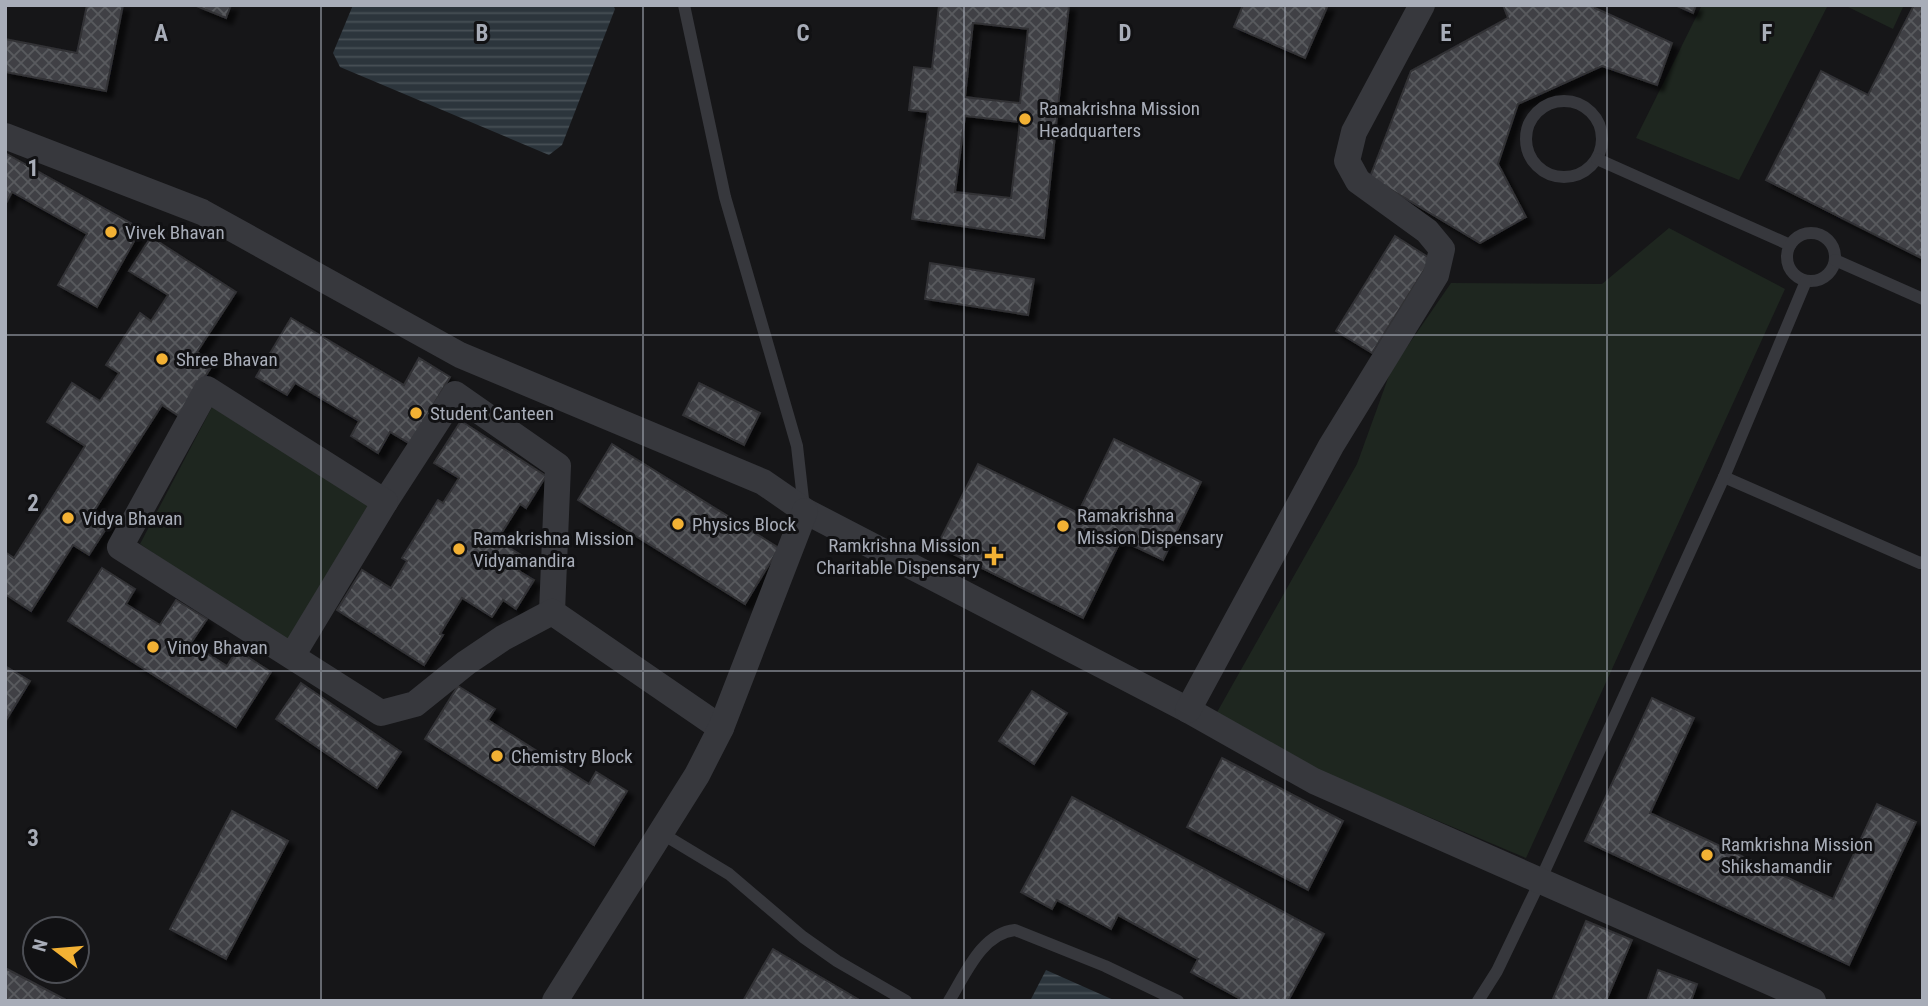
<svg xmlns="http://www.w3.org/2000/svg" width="1928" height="1006" viewBox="0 0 1928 1006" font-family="'Roboto Condensed',sans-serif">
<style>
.pitch{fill:#1e261f}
.water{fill:url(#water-rules)}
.building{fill:url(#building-cross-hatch);stroke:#303034;stroke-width:2;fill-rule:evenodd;filter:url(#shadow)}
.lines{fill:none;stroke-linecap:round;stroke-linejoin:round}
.lane{stroke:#37383d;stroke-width:12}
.street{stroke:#37383d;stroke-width:26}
.grid{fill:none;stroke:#a8adb8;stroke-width:2;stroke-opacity:0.55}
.poi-dot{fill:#f2b134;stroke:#111113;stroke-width:2.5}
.labels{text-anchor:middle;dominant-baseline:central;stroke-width:6;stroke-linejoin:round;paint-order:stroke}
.poi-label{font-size:19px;fill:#a8adb8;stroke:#111113;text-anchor:start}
.grid-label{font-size:23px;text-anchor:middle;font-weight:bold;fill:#a8adb8;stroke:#111113;stroke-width:6;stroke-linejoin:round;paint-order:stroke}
</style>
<defs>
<pattern id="water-rules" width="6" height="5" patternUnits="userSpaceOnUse" patternTransform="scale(1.75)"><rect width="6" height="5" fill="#2c353c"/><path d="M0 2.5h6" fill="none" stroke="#485056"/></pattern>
<pattern id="building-cross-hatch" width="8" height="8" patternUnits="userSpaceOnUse" patternTransform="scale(1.75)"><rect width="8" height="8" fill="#404145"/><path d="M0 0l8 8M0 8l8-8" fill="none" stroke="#595a5e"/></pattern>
<filter id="shadow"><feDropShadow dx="6" dy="6" stdDeviation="2" flood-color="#0009"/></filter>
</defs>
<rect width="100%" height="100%" fill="#161618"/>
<g class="pitch">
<path d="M1702,5H1828L1739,180L1636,138Z"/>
<path d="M1844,5H1904L1893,29Z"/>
<path d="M1669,228L1785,289L1526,858L1320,771L1216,714L1357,464L1391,370L1451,283L1602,284Z"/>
<path d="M212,407L370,505L288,644L140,544Z"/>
</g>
<g class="water">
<path d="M353,5H613L615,9L562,145L549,155L340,67L333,53Z"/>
<path d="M1046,970L1116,1001H1030Z"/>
</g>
<g class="building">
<path d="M87,5H123L106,91L5,72V39L77,53Z"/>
<path d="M194,5H231L226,18Z"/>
<path d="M939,5H1069L1044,238L912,219L928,112L909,110L914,67L932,69ZM973,23L1028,29L1020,103L965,97ZM965,116L1020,122L1011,198L955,192Z"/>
<path d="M1243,5H1328L1305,58L1234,27Z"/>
<path d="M1503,5H1594L1595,8L1672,43L1657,85L1602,66L1518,104L1498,164L1526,217L1480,243L1370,177L1411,71L1508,18Z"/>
<path d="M1675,5H1696L1693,13Z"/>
<path d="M1914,5H1923V259L1766,180L1821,71L1868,95Z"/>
<path d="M5,153L141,229L97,307L58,285L87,234L12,192L5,205Z"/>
<path d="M1395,236L1431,259L1372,353L1336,331Z"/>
<path d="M151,237L236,292L197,352L214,363L179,416L162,405L94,511L111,521L89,555L73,545L31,611L5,594V552L14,558L85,446L47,422L72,383L100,401L119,373L106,365L140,313L151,321L168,295L129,271Z"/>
<path d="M930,263L1034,279L1028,315L925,299Z"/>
<path d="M291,318L404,385L419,358L450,377L410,444L390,432L378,453L351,436L359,421L295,383L287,395L256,377Z"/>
<path d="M699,383L760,413L744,445L683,415Z"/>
<path d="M461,421L546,476L526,508L520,504L497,540L526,558L519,571L534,580L516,609L503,600L492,617L462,598L440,634L443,635L424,665L337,610L362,570L391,588L407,561L402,558L438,500L443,503L459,478L434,463Z"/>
<path d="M1114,439L1201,482L1163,560L1121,540L1083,618L937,546L978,464L1078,513Z"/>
<path d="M612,444L779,548L745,604L578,500Z"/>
<path d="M102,568L135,589L126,604L160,625L176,600L207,619L191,643L227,666L237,650L271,672L236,727L68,621Z"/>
<path d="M5,666L30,681L5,722Z"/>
<path d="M301,683L401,752L377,788L276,719Z"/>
<path d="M458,686L495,709L488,720L589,784L596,772L627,791L594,845L425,739Z"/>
<path d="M1032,691L1067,713L1034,764L999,741Z"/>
<path d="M1652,698L1694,718L1650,813L1833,899L1877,804L1916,822L1849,965L1585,841Z"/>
<path d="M1222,758L1343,821L1308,890L1187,827Z"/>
<path d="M1072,797L1324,934L1288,1001H1238L1239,998L1191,972L1198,959L1118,915L1111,929L1057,900L1052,909L1021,892Z"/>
<path d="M232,811L288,841L226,959L170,929Z"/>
<path d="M1586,921L1632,940L1606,1001H1552Z"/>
<path d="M773,949L861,1001H743Z"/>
<path d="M5,968L68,1001H5Z"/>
<path d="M1658,970L1697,984L1691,1001H1647Z"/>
</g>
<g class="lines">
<g class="lane">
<path d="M684,5L725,197L797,446L804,508"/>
<circle cx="1564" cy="139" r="38"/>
<path d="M1597,159L1790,245"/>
<circle cx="1811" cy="257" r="24"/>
<path d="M1835,260L1923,299"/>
<path d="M1724,477L1920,563L1923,562"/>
<path d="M661,833L729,874L803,937L837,961L906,1001"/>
<path d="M949,1001C965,975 982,933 1015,930L1105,966L1178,1001"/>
<path d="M1478,1001L1497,971L1534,894L1724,477L1806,281"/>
</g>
<g class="street">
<path d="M5,136L202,212L460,355L763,482L805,511L1188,710L1314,781L1813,1001"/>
<path d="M385,502L455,394L558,466L552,612"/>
<path d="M292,656L385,502L207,389L120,547L381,713L415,704L466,663L503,638L552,612L721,728"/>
<path d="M1188,710L1331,446L1436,275L1442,249L1427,231L1358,181L1347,161L1354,132L1422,5"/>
<path d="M555,1001L697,775L721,728L805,511"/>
</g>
</g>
<path class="grid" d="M321,5V1001M643,5V1001M964,5V1001M1285,5V1001M1607,5V1001M5,335H1923M5,671H1923"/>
<g class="poi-dot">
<circle cx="1025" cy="119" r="7"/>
<circle cx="111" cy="232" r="7"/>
<circle cx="162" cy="359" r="7"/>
<circle cx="416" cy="413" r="7"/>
<circle cx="68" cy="518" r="7"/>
<circle cx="678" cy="524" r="7"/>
<circle cx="1063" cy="526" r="7"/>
<circle cx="459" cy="549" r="7"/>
<path d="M990.5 545.5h7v7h7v7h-7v7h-7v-7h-7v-7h7z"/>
<circle cx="153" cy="647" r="7"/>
<circle cx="497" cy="756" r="7"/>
<circle cx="1707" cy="855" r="7"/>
</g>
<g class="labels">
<g class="poi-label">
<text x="1039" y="108">Ramakrishna Mission<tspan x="1039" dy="22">Headquarters</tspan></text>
<text x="125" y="232">Vivek Bhavan</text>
<text x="176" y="359">Shree Bhavan</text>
<text x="430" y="413">Student Canteen</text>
<text x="1077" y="515">Ramakrishna<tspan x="1077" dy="22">Mission Dispensary</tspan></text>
<text x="82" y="518">Vidya Bhavan</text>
<text x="692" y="524">Physics Block</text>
<text x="473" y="538">Ramakrishna Mission<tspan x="473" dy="22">Vidyamandira</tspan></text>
<text x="980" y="545" text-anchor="end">Ramkrishna Mission<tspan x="980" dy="22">Charitable Dispensary</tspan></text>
<text x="167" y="647">Vinoy Bhavan</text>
<text x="511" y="756">Chemistry Block</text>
<text x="1721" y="844">Ramkrishna Mission<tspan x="1721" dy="22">Shikshamandir</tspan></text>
</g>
</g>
<g class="grid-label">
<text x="161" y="41">A</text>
<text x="482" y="41">B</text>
<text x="803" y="41">C</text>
<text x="1125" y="41">D</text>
<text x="1446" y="41">E</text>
<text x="1767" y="41">F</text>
<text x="33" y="176">1</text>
<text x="33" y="511">2</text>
<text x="33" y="846">3</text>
</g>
<rect width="1928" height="1006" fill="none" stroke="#a8adb8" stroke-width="14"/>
<g transform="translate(56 950) rotate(286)"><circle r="33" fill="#111113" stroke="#4d4f55" stroke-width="2"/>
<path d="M0-5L12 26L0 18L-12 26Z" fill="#f2b134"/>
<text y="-10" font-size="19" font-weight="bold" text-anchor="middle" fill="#a8adb8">N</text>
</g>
</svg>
